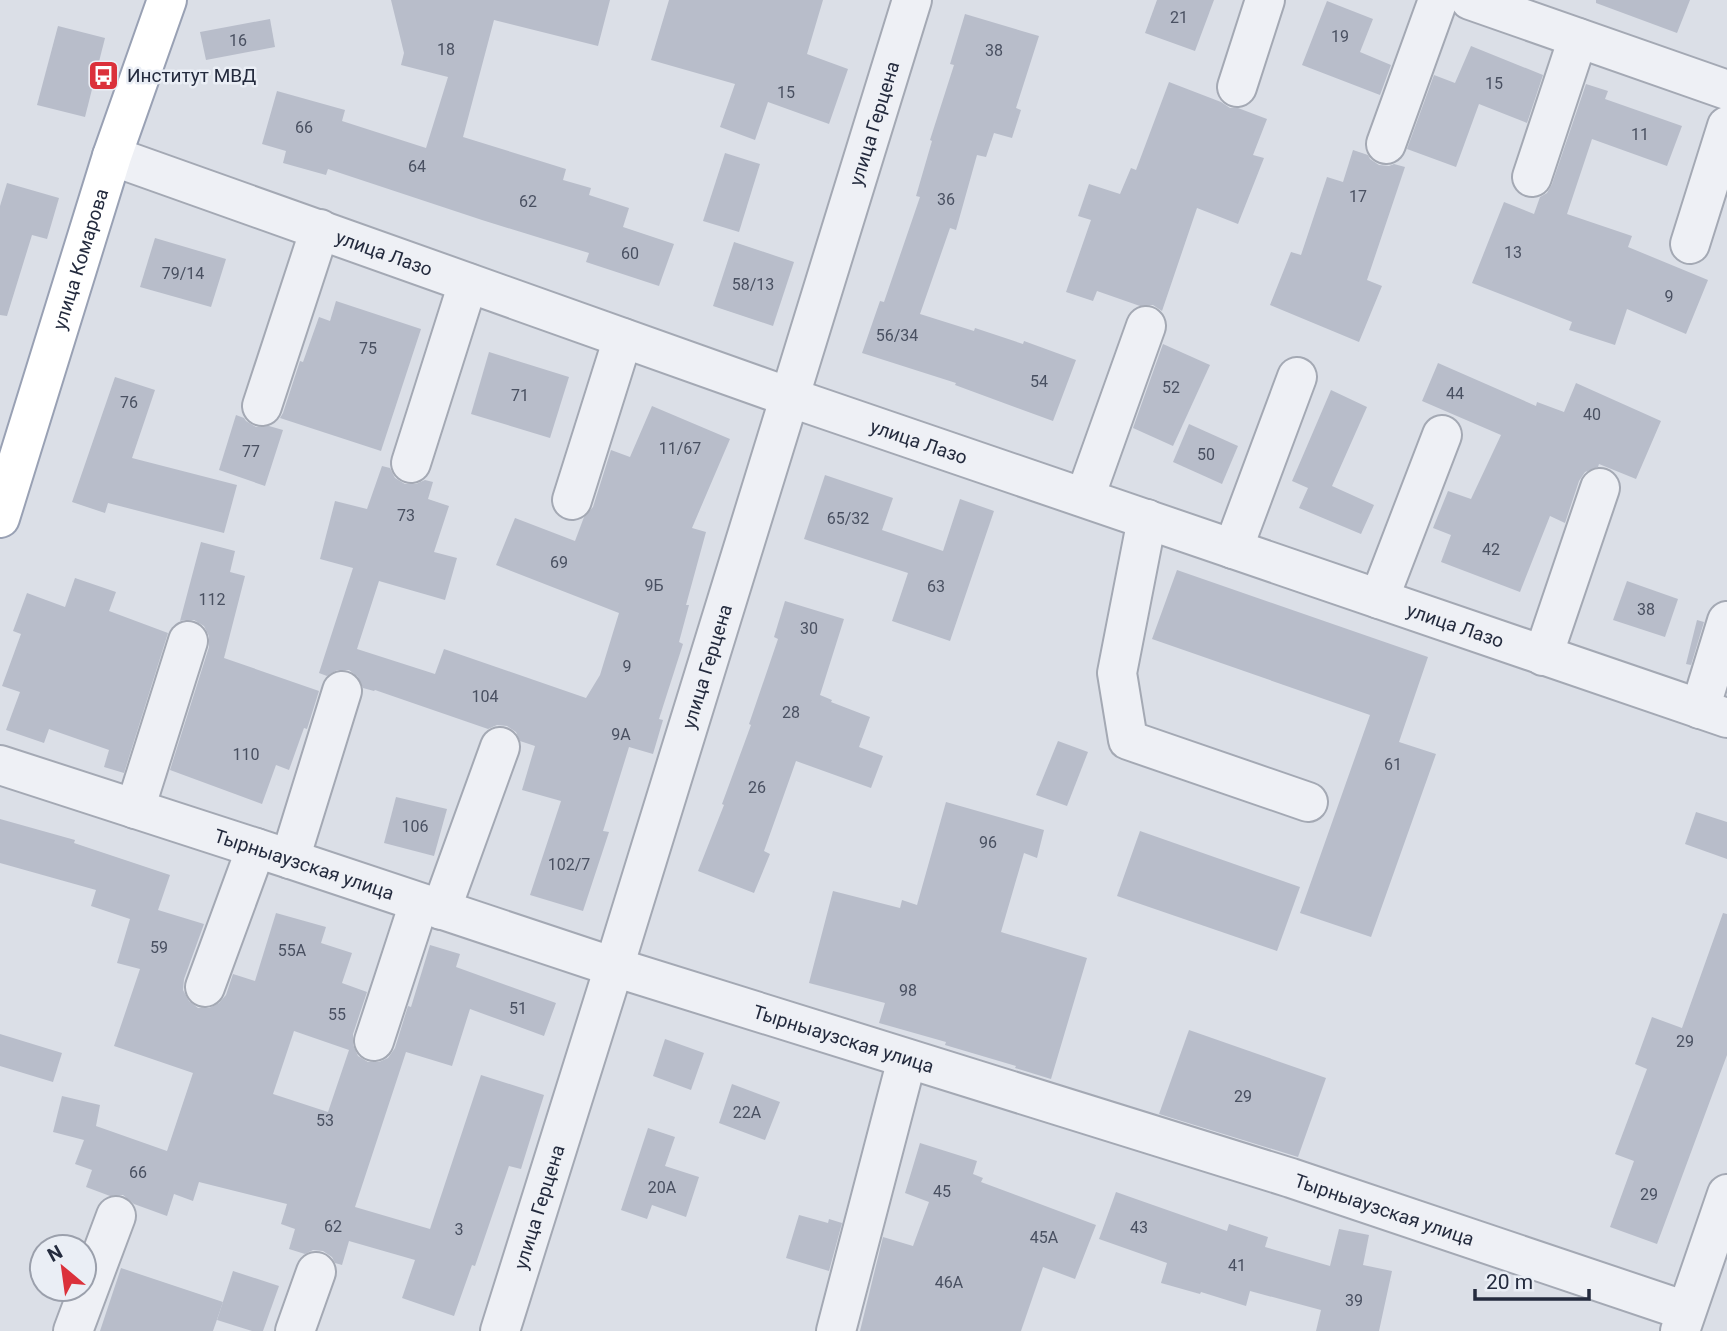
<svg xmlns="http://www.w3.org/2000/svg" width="1727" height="1331" viewBox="0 0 1727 1331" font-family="Roboto,sans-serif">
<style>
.building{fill:#b8bdca;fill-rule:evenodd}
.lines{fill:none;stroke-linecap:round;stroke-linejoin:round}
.minor-casing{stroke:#a4a9b4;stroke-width:42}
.major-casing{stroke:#99a1b4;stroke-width:42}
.minor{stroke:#eef0f5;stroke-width:38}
.major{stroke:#fff;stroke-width:38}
.labels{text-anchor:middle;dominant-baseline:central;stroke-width:5;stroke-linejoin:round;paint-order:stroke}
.number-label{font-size:16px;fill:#495061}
.poi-label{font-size:19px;fill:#242b3e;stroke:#eaeef5;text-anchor:start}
.street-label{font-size:19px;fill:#242b3e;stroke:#eaeef5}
</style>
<rect width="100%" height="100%" fill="#dbdfe7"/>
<g class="building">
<path d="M391,0H610L598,46L494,20L463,137L566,169L563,180L591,188L589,195L629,208L623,227L674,244L659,286L586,262L589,253L482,220L328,169L326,175L283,163L286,151L262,144L277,91L345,110L342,121L426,148L448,77L401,65L404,53Z"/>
<path d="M669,0H823L807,54L848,69L829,124L768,102L755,140L720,127L735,84L651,60Z"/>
<path d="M1157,0H1214L1195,51L1145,33Z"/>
<path d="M1596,0H1690L1677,33L1596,3Z"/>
<path d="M1327,1L1373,19L1360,52L1391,65L1380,95L1302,65Z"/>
<path d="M965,14L1039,36L1016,108L1021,110L1012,138L994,133L986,157L977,155L956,230L950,228L920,314L974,331L975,328L1023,344L1024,341L1076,360L1053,421L955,385L956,383L862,353L880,301L884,302L920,197L916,196L932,141L930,140L954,65L950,64Z"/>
<path d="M270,19L275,47L206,60L200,32Z"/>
<path d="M58,26L105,38L85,117L37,105Z"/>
<path d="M1471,46L1543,75L1527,123L1479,104L1456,167L1407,149L1434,75L1455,83Z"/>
<path d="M1169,82L1221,102L1230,108H1238L1267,119L1253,155L1264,158L1238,224L1197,208L1162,311L1153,305L1140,306L1097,291L1093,301L1066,292L1091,220L1078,216L1089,184L1120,194L1131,168L1136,170Z"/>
<path d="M1586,84L1608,91L1605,99L1682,126L1667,166L1592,139L1567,214L1632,236L1628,247L1708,280L1686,334L1627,309L1615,345L1569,330L1572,322L1472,283L1504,202L1534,214L1540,197L1547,193L1552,184Z"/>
<path d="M1353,150L1368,155L1370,159L1379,165L1389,166L1394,164L1405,167L1367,280L1382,286L1359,342L1270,305L1291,252L1301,255L1327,177L1343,182Z"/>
<path d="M725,153L760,164L739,232L703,221Z"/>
<path d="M7,183L59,198L47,239L32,235L7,316L0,315V206Z"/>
<path d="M155,238L226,259L211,307L140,287Z"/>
<path d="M734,242L794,262L773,326L713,306Z"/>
<path d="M336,301L421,329L381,451L280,418L283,413L300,361L303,362L319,317L330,321Z"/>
<path d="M1163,344L1210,365L1173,446L1133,428Z"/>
<path d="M489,352L569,377L550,438L471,414Z"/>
<path d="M1438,363L1536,406L1537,402L1564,412L1576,383L1661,421L1636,479L1599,464L1598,467L1585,472L1579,481L1565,523L1550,516L1520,592L1441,562L1451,535L1433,528L1448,491L1471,499L1501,435L1422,401Z"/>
<path d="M115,377L155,390L132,458L237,485L224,533L108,503L105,513L72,502Z"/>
<path d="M1331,390L1367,407L1332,486L1374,505L1361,534L1299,508L1308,488L1292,481Z"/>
<path d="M652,406L730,439L692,528L706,532L686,605H689L679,642L683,644L659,719L663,720L653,754L629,747L603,831L609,832L583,911L530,895L561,801L522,790L535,746L520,741L516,732L507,726L497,725L488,729L375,690L374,691L363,688L358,677L349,670H337L327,676L319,673L353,568L320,559L335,501L367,509L382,466L390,468L395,478L405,484H416L425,480L433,482L428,499L449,506L434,552L457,558L445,600L379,581L357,649L435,674L444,649L586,698L600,675L619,613L496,565L515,518L575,541L584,517L593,507L611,450L630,457Z"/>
<path d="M236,415L244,418L246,421L256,427L269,426L283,430L265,486L219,470Z"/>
<path d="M1189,424L1238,446L1222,484L1173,462Z"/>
<path d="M825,475L893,498L882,530L943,551L960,499L994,511L950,641L892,621L908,573L804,539Z"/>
<path d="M201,542L235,551L230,572L245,576L224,658L319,691L307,729L304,728L289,770L276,765L262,804L170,770L209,647V636L204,626L194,620H184L180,621Z"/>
<path d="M1177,570L1428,657L1399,742L1436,754L1371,937L1300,913L1370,715L1152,639Z"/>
<path d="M75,578L116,592L109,611L168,633L124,773L104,767L109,750L49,729L44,743L6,730L20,692L2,686L21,634L13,631L27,593L65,607Z"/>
<path d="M1627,581L1678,599L1665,637L1613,620Z"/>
<path d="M785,601L844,619L820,695L832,700L831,702L870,717L859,747L883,756L871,788L796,761L764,851L770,854L754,893L698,871L724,805L722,804L751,725L749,724L778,639L774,637Z"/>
<path d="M1697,620L1704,622L1691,665L1686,664Z"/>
<path d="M1058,741L1088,752L1067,806L1036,795Z"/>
<path d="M396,797L447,809L434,856L384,843Z"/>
<path d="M946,802L1044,830L1037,858L1024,853L1001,932L1087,958L1051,1079L1015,1068L1016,1066L945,1045L946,1042L879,1023L885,1003L809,983L833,891L900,908L902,900L917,905Z"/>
<path d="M1696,812L1727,822V859L1685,844Z"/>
<path d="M0,819L75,840L74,843L170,875L158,910L204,924L184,979L183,990L189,1001L198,1008H209L219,1003L226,995L233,974L255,981L276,913L326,927L321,943L352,953L342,983L367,992L353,1034V1045L358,1056L368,1062H379L388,1058L395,1048L408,1006L411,1007L430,945L460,954L456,967L556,1003L544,1036L470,1009L452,1066L406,1052L355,1207L430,1229L481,1075L544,1095L521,1169L509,1166L475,1266L472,1265L454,1316L402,1298L415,1260L349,1241L342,1265L335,1263L332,1257L323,1251L313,1250L305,1254L289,1249L295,1229L281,1224L287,1204L199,1182L193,1201L174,1194L167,1216L134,1204L123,1195L110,1196L86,1187L92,1170L75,1164L84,1140L53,1132L62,1096L100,1105L96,1126L167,1151L193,1073L114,1046L140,969L117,963L130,919L91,906L96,890L0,863ZM294,1031L349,1050L328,1112L273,1094Z"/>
<path d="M1140,831L1300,887L1277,951L1117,896Z"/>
<path d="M1723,913L1727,914V1055L1657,1244L1610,1227L1634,1161L1615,1154L1647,1069L1635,1064L1652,1017L1682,1028Z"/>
<path d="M1189,1030L1326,1078L1298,1157L1159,1114Z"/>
<path d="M0,1034L62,1053L53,1082L0,1066Z"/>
<path d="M665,1039L704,1053L691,1090L653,1076Z"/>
<path d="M732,1084L780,1102L765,1140L719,1123Z"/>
<path d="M648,1128L675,1137L665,1166L699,1177L686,1217L652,1205L647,1219L621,1210Z"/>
<path d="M920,1143L977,1161L973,1174L983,1178L981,1182L1096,1225L1075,1279L1043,1267L1021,1331H860L883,1237L913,1246L929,1202L905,1193Z"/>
<path d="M1116,1192L1227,1231L1229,1224L1268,1237L1265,1247L1330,1266L1339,1229L1369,1235L1363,1265L1392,1271L1379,1331H1316L1321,1310L1250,1291L1246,1306L1201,1292L1200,1294L1161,1283L1167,1263L1099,1239Z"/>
<path d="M799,1215L828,1223L829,1219L842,1223L829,1271L786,1258Z"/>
<path d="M121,1268L223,1302L213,1331H100Z"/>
<path d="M233,1271L279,1286L263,1331H252L217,1320Z"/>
</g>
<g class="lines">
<defs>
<g id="minor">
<path d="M1470,0L1727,90"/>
<path d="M1237,87L1265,0"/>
<path d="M1386,144L1438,0"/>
<path id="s1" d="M112,156L789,397L1727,718"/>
<path d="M1532,177L1578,38"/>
<path d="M1690,244L1727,126"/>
<path d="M262,406L320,229"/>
<path d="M411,463L468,283"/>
<path d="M1085,497L1146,326"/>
<path d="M572,500L623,338"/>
<path d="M1147,519L1117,673L1128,740L1308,802"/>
<path d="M1233,549L1297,377"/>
<path d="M1379,599L1442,435"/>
<path d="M1543,656L1600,488"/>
<path d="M1700,709L1727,621"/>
<path id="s2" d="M0,765L290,859L614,967L1291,1178L1686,1311"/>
<path d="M135,809L188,641"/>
<path d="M290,859L342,691"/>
<path d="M441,910L500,747"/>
<path d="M205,987L256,848"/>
<path d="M374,1041L419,903"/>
<path d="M73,1331L116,1216"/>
<path d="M295,1331L316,1272"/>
<path id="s3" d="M500,1331L614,967L912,0"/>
<path d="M836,1331L907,1059"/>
<path d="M1680,1331L1727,1194"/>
</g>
<g id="major">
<path id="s4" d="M0,518L112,156L167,0"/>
</g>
</defs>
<use href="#minor" class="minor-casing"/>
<use href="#major" class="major-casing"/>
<use href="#minor" class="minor"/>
<use href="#major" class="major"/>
</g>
<defs>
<symbol id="bus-square" viewBox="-11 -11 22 22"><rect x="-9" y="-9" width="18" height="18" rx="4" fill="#db313b" stroke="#eaeef5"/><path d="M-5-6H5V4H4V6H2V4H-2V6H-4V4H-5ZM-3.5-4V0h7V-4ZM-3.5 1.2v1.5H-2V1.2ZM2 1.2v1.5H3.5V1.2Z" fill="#fff"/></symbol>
</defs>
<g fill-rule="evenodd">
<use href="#bus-square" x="86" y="58" width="35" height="35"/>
</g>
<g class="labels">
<g class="number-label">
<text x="1179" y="17">21</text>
<text x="1340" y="36">19</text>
<text x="238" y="40">16</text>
<text x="446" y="49">18</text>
<text x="994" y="50">38</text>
<text x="1494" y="83">15</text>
<text x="786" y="92">15</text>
<text x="304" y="127">66</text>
<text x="1640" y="134">11</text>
<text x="417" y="166">64</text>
<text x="1358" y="196">17</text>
<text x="946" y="199">36</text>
<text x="528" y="201">62</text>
<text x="1513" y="252">13</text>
<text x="630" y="253">60</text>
<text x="183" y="273">79/14</text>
<text x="753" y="284">58/13</text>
<text x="1669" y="296">9</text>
<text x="897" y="335">56/34</text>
<text x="368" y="348">75</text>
<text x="1039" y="381">54</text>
<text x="1171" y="387">52</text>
<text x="1455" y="393">44</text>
<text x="520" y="395">71</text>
<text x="129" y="402">76</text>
<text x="1592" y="414">40</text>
<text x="680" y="448">11/67</text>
<text x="251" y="451">77</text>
<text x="1206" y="454">50</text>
<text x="406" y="515">73</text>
<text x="848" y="518">65/32</text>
<text x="1491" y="549">42</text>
<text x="559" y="562">69</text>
<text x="654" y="585">9Б</text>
<text x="936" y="586">63</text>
<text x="212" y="599">112</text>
<text x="1646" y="609">38</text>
<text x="809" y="628">30</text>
<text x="627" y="666">9</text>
<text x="485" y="696">104</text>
<text x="791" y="712">28</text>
<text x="621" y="734">9А</text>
<text x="246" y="754">110</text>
<text x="1393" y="764">61</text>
<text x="757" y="787">26</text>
<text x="415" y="826">106</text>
<text x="988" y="842">96</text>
<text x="569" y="864">102/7</text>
<text x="159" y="947">59</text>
<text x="292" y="950">55А</text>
<text x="908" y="990">98</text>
<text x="518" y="1008">51</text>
<text x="337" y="1014">55</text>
<text x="1685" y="1041">29</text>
<text x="1243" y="1096">29</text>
<text x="747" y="1112">22А</text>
<text x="325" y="1120">53</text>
<text x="138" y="1172">66</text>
<text x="662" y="1187">20А</text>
<text x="942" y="1191">45</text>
<text x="1649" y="1194">29</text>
<text x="333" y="1226">62</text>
<text x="1139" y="1227">43</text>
<text x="459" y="1229">3</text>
<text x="1044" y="1237">45А</text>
<text x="1237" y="1265">41</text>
<text x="949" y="1282">46А</text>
<text x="1354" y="1300">39</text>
</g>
<g class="poi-label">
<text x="127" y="75">Институт МВД</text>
</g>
<g class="street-label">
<text stroke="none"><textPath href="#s3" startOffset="1264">улица Герцена</textPath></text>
<text stroke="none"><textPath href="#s1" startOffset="289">улица Лазо</textPath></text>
<text stroke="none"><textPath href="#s4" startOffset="271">улица Комарова</textPath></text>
<text stroke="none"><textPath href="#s1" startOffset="856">улица Лазо</textPath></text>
<text stroke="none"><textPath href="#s1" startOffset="1423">улица Лазо</textPath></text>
<text stroke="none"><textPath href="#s3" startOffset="696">улица Герцена</textPath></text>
<text stroke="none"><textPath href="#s2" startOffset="320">Тырныаузская улица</textPath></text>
<text stroke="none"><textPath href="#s2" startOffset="887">Тырныаузская улица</textPath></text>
<text stroke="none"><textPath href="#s3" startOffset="130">улица Герцена</textPath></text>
<text stroke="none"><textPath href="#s2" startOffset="1454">Тырныаузская улица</textPath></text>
</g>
</g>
<g transform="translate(63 1268) rotate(331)"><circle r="33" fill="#eaeef5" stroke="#9ba0ac" stroke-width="2"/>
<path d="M0-5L12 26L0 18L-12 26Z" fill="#db313b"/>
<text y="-10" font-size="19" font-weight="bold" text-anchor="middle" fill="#242b3e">N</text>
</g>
<path d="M1475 1289v10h114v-10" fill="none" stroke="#242b3e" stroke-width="3.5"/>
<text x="1486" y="1289" font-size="21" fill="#242b3e" stroke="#eaeef5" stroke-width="5" paint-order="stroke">20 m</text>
</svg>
